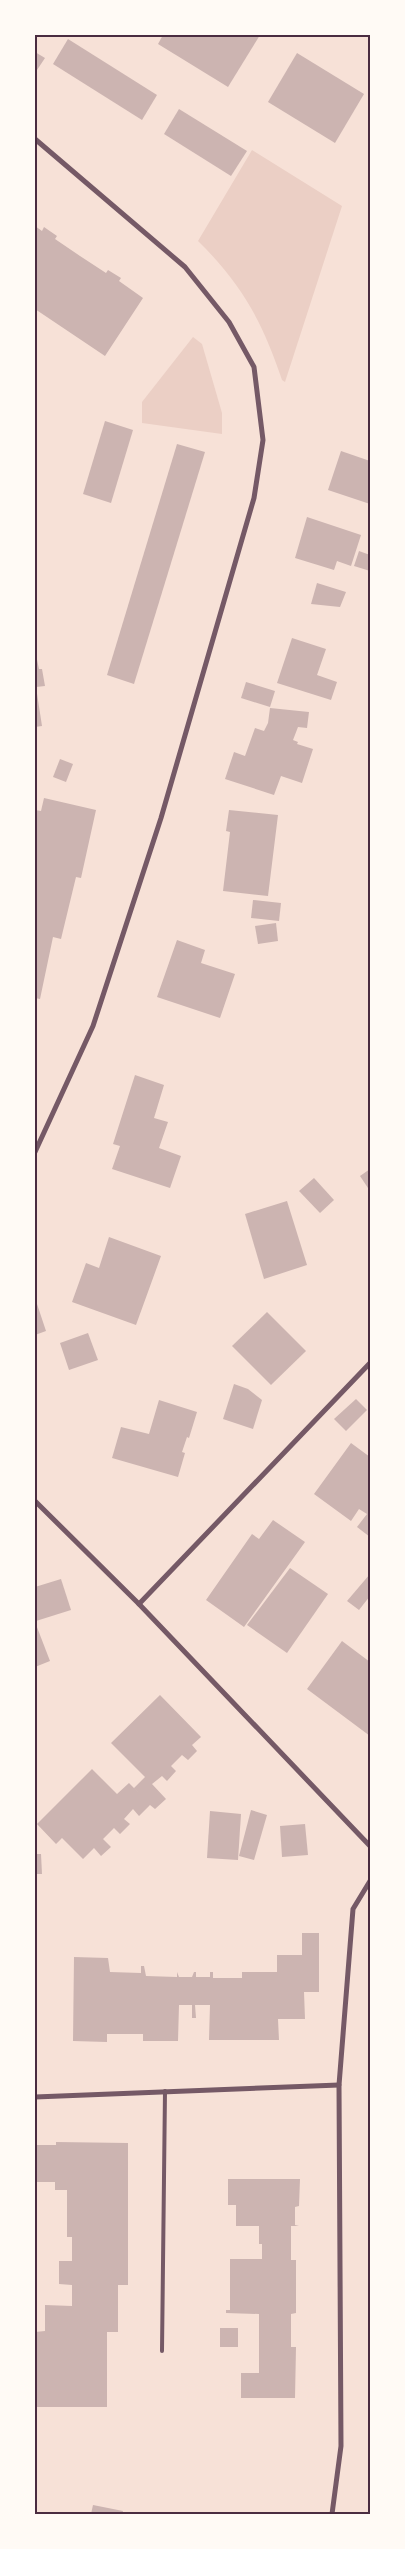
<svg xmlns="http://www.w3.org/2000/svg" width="405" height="2549" viewBox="0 0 405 2549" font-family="'Space Grotesk',sans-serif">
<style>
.green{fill:#ebcfc5}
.building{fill:#ccb4b1}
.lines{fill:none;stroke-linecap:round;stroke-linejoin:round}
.service{stroke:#755966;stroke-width:4}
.minor{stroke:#755966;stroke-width:5}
.neatline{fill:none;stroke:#4a2c40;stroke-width:2}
</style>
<rect width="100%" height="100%" fill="#f7e1d7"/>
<g class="green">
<path d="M252,150L342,206L285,382L282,380C263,323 242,284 198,241Z"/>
<path d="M193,337L202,344L222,413V434L142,423V402Z"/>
</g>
<g class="building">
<path d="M163,35H260L228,87L158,44Z"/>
<path d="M68,39L157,95L142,120L53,64Z"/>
<path d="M35,52L45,58L35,73Z"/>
<path d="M297,53L364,94L335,143L268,102Z"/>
<path d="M179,109L247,151L231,176L164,134Z"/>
<path d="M35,226L42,231L44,227L57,236L55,239L80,256L106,273L108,270L121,278L119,281L143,298L105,356L35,309Z"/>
<path d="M105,421L133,430L111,503L83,494Z"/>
<path d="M177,444L205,452L134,684L107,675Z"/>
<path d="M341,451L370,461V504L328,490Z"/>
<path d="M307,517L361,535L351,566L337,561L334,570L295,558Z"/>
<path d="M359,551L370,555V571L354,566Z"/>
<path d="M317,583L346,592L340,607L311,604Z"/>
<path d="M292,638L326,649L317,675L337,682L331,700L277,683Z"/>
<path d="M35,650L39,669H42L45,686L36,687L42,726L35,727Z"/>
<path d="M246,682L275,691L270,707L241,698Z"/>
<path d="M270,708L309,712L307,728L298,727L293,740L298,742L297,744L313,749L302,783L281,776L274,795L225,779L234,752L245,756L255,728L264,731L268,723Z"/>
<path d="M60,759L73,764L66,782L53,777Z"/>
<path d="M44,798L96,810L81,878L76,877L61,939L53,937L40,999L35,998V810L41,811Z"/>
<path d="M229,810L278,815L268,896L223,891L230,832L226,831Z"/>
<path d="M253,900L281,903L279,921L251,918Z"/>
<path d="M276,923L278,941L258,944L255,926Z"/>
<path d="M177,940L205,950L201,963L235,974L220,1018L157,997Z"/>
<path d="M135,1075L164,1085L154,1118L168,1122L159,1148L181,1156L170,1188L112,1169L120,1146L113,1144Z"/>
<path d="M370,1169V1191L360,1176Z"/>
<path d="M314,1178L334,1200L320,1213L299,1191Z"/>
<path d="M287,1201L307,1265L264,1279L245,1214Z"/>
<path d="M109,1237L161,1256L136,1325L72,1302L86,1263L99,1268Z"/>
<path d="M35,1298L46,1331L35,1335Z"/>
<path d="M267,1312L306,1351L271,1385L232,1346Z"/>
<path d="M88,1333L98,1360L69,1370L60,1343Z"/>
<path d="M234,1384L248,1389L262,1400L253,1429L223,1419Z"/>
<path d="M356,1399L367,1410L346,1431L334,1419Z"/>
<path d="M159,1400L197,1412L189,1438L187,1437L182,1452L185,1453L178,1477L112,1458L121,1427L149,1434Z"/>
<path d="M351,1443L370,1457V1537L357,1527L367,1514L359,1509L351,1521L314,1494Z"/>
<path d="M273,1520L305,1542L244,1627L206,1600L252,1534L259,1539Z"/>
<path d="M290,1568L328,1594L287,1653L247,1625Z"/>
<path d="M370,1574V1596L359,1610L347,1601Z"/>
<path d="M61,1579L71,1610L36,1621L35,1587Z"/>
<path d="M35,1622L50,1661L35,1667Z"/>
<path d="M342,1641L370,1662V1736L307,1689Z"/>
<path d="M160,1695L201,1737L192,1745L197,1751L188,1760L182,1755L171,1766L176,1771L167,1781L162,1776L152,1784L166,1799L155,1809L150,1805L139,1816L133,1809L124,1819L130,1824L120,1834L114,1828L103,1839L111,1847L101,1856L94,1848L83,1859L62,1838L56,1844L37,1824L92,1769L117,1794L129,1783L138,1792L134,1788L145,1777L111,1743Z"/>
<path d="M251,1810L267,1815L254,1860L239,1856Z"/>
<path d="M210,1811L241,1814L238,1860L207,1858Z"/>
<path d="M305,1824L308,1855L282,1857L280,1826Z"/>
<path d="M35,1854H41L42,1874H35Z"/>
<path d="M302,1933H319V1992H304L305,2019H278L279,2040H209L210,2005H195L196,2018H192V2005H179L178,2041H143V2034H107V2042L73,2041L74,1957L108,1958L110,1972L141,1973V1966H144L146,1976L177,1977V1972L179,1977H192L194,1972H196V1977H210V1972H213V1978H242V1972H277V1955H302Z"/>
<path d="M56,2142L128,2143V2285H118V2332H107V2407H35V2332L45,2331V2305L72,2306V2285L59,2284V2261H72V2237H67V2190H55V2182H35V2145H56Z"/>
<path d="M228,2179H300L299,2206L295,2207V2225L299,2226H291V2260H296V2313L291,2314V2347H296L295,2398H241V2373H259V2314L226,2313V2310H230V2259H262V2244H259V2226H236V2205H228Z"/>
<rect x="220" y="2328" width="18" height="19"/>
<path d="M93,2505L123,2511L122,2514H91Z"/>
</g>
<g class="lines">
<path class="service" d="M162,2351L165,2091"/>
<g class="minor">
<path d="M35,139L185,267L229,322L254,367L263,440L254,498L161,818L93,1026L35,1152"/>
<path d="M35,1501L139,1604L370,1846"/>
<path d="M139,1604L370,1363"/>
<path d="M35,2097L339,2085"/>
<path d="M332,2514L341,2446L339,2085L353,1909L370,1881"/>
</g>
</g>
<rect width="405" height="2549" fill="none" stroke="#fffaf5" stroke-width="72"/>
<rect x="36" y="36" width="333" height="2477" class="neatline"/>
</svg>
